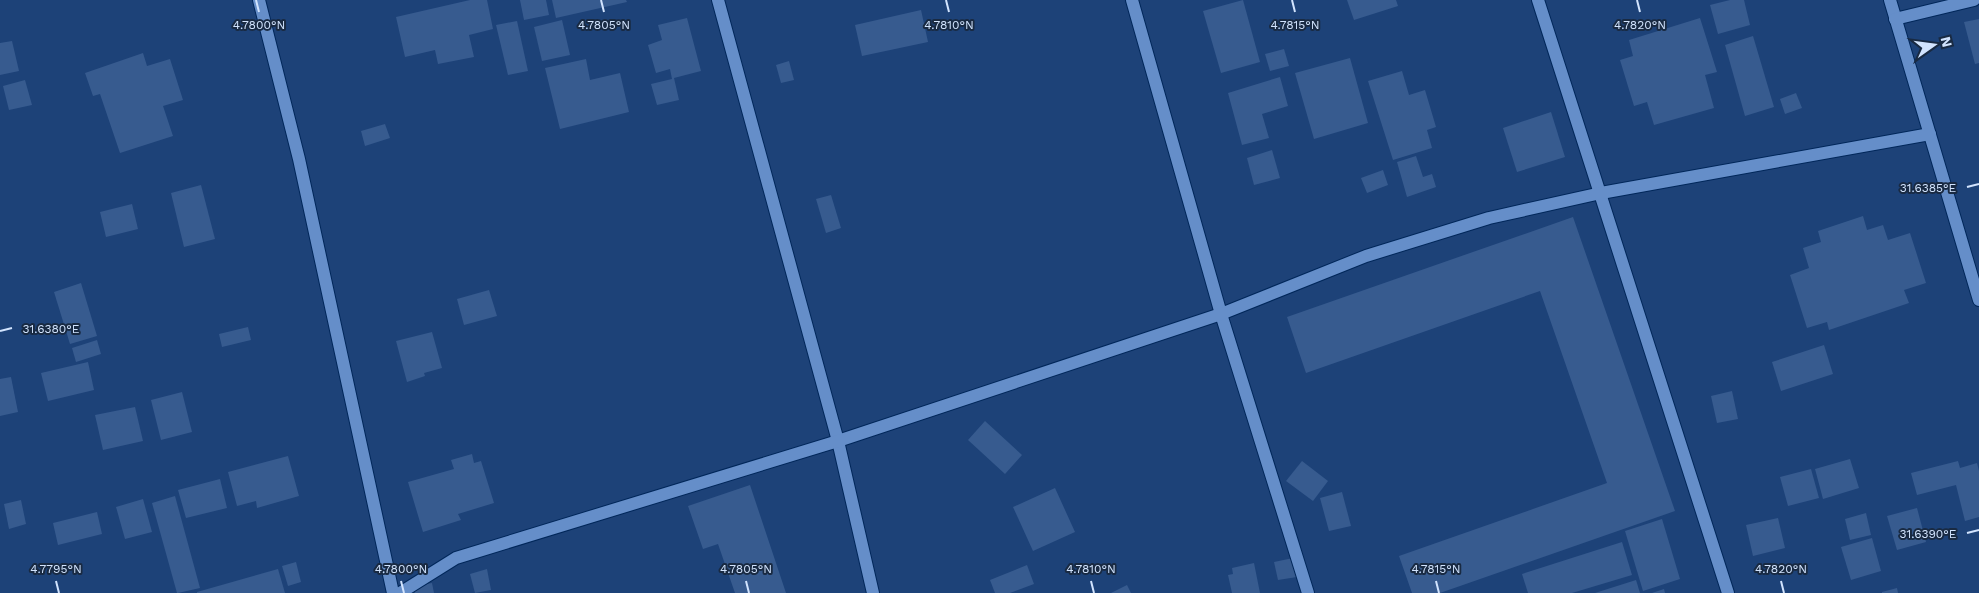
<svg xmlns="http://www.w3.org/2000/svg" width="1979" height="593" viewBox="0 0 1979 593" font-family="'Work Sans',sans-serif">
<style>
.building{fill:#375b8f}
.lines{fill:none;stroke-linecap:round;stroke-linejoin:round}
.street-casing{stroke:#01275a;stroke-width:14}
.street{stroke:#658ec9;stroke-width:12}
.ticks{fill:none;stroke:#d2e4fe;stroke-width:2}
.ticks-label{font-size:12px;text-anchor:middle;fill:#d2e4fe;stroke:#192a42;stroke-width:4;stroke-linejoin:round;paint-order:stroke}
</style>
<rect width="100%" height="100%" fill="#1d4278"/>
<g class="building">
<path d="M470,0H487L493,29L469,35L474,57L438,64L435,50L405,57L396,17Z"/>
<path d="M520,0H546L549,15L524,20Z"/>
<path d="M552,0H626L627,2L556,18Z"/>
<path d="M1243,0L1260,62L1221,73L1203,11Z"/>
<path d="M1347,0H1396L1398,6L1354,20Z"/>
<path d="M1730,0H1744L1750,25L1718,34L1710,5Z"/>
<path d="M921,10L928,42L862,56L855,25Z"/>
<path d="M687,18L701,71L674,78L679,100L657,105L651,84L672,79L670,69L656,73L648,45L662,40L658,25Z"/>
<path d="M1700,18L1717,72L1705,75L1714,108L1654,125L1647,102L1634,106L1620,60L1633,56L1629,40Z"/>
<path d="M1979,19V63L1975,64L1964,22Z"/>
<path d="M562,20L570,55L542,61L534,27Z"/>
<path d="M517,21L528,71L508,75L496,25Z"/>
<path d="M1753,36L1774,107L1745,116L1725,45Z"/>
<path d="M12,41L19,71L0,75V43Z"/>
<path d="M1284,49L1289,66L1270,71L1265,54Z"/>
<path d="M143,53L147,66L170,59L183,100L163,106L173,136L120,153L100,94L93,96L85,73Z"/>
<path d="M1350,58L1368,123L1314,139L1295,73Z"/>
<path d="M586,59L590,80L620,73L629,112L560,129L545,68Z"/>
<path d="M789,61L794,80L781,83L776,65Z"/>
<path d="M1402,71L1409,95L1425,90L1436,127L1427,130L1432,148L1393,160L1368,81Z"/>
<path d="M1280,77L1288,106L1262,114L1269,138L1242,145L1228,93Z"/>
<path d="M25,80L32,105L9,110L3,86Z"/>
<path d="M1796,93L1802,108L1785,114L1780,99Z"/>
<path d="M1551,112L1565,157L1517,172L1503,128Z"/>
<path d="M385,124L390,138L365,146L361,131Z"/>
<path d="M1272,150L1280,178L1254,185L1247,158Z"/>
<path d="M1416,156L1423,177L1432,174L1436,187L1407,197L1397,162Z"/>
<path d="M1383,170L1388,185L1367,193L1361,178Z"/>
<path d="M201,185L215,239L184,247L171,193Z"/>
<path d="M831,195L841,228L826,233L816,199Z"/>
<path d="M132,204L138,229L106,237L100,212Z"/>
<path d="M1863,216L1867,230L1883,225L1888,240L1910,233L1926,283L1904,290L1909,303L1829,330L1827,322L1807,328L1790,275L1809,268L1803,248L1821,242L1818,231Z"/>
<path d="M1573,217L1675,511L1440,593H1412L1399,556L1607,483L1540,291L1306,373L1287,317Z"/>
<path d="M81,283L97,336L70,344L54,292Z"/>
<path d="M489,290L497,316L464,325L457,299Z"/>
<path d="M248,327L251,340L222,347L219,334Z"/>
<path d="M432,332L442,368L424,373L425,376L407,382L396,341Z"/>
<path d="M97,340L101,354L76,362L72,348Z"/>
<path d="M1824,345L1833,374L1781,391L1772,362Z"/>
<path d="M88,362L94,390L48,401L41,373Z"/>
<path d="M11,377L18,412L0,416V379Z"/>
<path d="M1732,391L1738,419L1717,423L1711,396Z"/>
<path d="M182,392L192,432L161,440L151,400Z"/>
<path d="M135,407L143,441L103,450L95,415Z"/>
<path d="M985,421L1022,455L1005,474L968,440Z"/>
<path d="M472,454L474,463L481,461L494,503L458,514L461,520L423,532L408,482L454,469L451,460Z"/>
<path d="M288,456L299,496L257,508L256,501L237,506L228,472Z"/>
<path d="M1850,459L1859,488L1823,499L1815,469Z"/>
<path d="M1302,461L1328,481L1313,501L1286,481Z"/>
<path d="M1958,461L1960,468L1977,463L1979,471V517L1965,521L1956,485L1917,495L1911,473Z"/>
<path d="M1811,469L1819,498L1788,506L1780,477Z"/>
<path d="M220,479L227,508L186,518L178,490Z"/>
<path d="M750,485L786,593H735L718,544L703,549L688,506Z"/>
<path d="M1055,488L1075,532L1033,551L1013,507Z"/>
<path d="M1342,492L1351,526L1329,531L1320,498Z"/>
<path d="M175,496L200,588L178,593H177L152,503Z"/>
<path d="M143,499L152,532L125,539L116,507Z"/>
<path d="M21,500L26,524L9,529L4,504Z"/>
<path d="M1917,508L1926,542L1897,550L1887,516Z"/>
<path d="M97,512L102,534L58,545L53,523Z"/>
<path d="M1866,513L1871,535L1850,540L1845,519Z"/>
<path d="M1778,518L1785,548L1753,556L1746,525Z"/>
<path d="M1662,519L1680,579L1643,591L1625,531Z"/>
<path d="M1872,538L1881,571L1851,580L1841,547Z"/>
<path d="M1622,542L1632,575L1572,593H1528L1522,574Z"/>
<path d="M1293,558L1297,577L1278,580L1274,562Z"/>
<path d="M296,562L301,582L288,586L282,566Z"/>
<path d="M1254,563L1260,593H1232L1228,575L1233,574L1232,568Z"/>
<path d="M1027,565L1034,584L1010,593H995L990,580Z"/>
<path d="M278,569L285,593H197V592Z"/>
<path d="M487,569L491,590L475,593L470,574Z"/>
<path d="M1636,580L1640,593H1595Z"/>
<path d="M432,583L434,593H415L414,586Z"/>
<path d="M1127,585L1131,593H1111Z"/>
<path d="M1897,588L1898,593H1882V592Z"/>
<path d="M1664,589L1665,593H1652Z"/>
</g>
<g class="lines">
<defs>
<g id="street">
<path d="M259,0L299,159L393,593"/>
<path d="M718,0L838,441L873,593"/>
<path d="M1132,0L1221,314L1308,593"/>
<path d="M1538,0L1728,593"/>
<path d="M1890,0L1979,300"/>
<path d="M1895,19L1974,0"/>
<path d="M400,593L456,558L838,441L1221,314L1366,256L1489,218L1601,193L1930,134"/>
</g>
</defs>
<use href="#street" class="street-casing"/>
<use href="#street" class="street"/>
</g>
<path class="ticks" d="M256,0L259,12M601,0L604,12M946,0L949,12M1292,0L1295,12M1637,0L1640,12M1967,187L1979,184M0,331L12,328M1967,533L1979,530M56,581L59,593M401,581L404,593M746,581L749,593M1091,581L1094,593M1436,581L1439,593M1781,581L1784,593"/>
<g class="ticks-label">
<text x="259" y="29">4.7800°N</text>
<text x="604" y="29">4.7805°N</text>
<text x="949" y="29">4.7810°N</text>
<text x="1295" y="29">4.7815°N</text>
<text x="1640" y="29">4.7820°N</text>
<text x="1928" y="192">31.6385°E</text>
<text x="51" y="333">31.6380°E</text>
<text x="1928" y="538">31.6390°E</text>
<text x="56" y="573">4.7795°N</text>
<text x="401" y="573">4.7800°N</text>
<text x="746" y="573">4.7805°N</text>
<text x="1091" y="573">4.7810°N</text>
<text x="1436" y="573">4.7815°N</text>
<text x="1781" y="573">4.7820°N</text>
</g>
<g transform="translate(1934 45) rotate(76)" stroke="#192a42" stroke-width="4" paint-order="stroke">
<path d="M0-4L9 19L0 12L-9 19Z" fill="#d2e4fe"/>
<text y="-8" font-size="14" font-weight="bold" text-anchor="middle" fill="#d2e4fe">N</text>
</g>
</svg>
